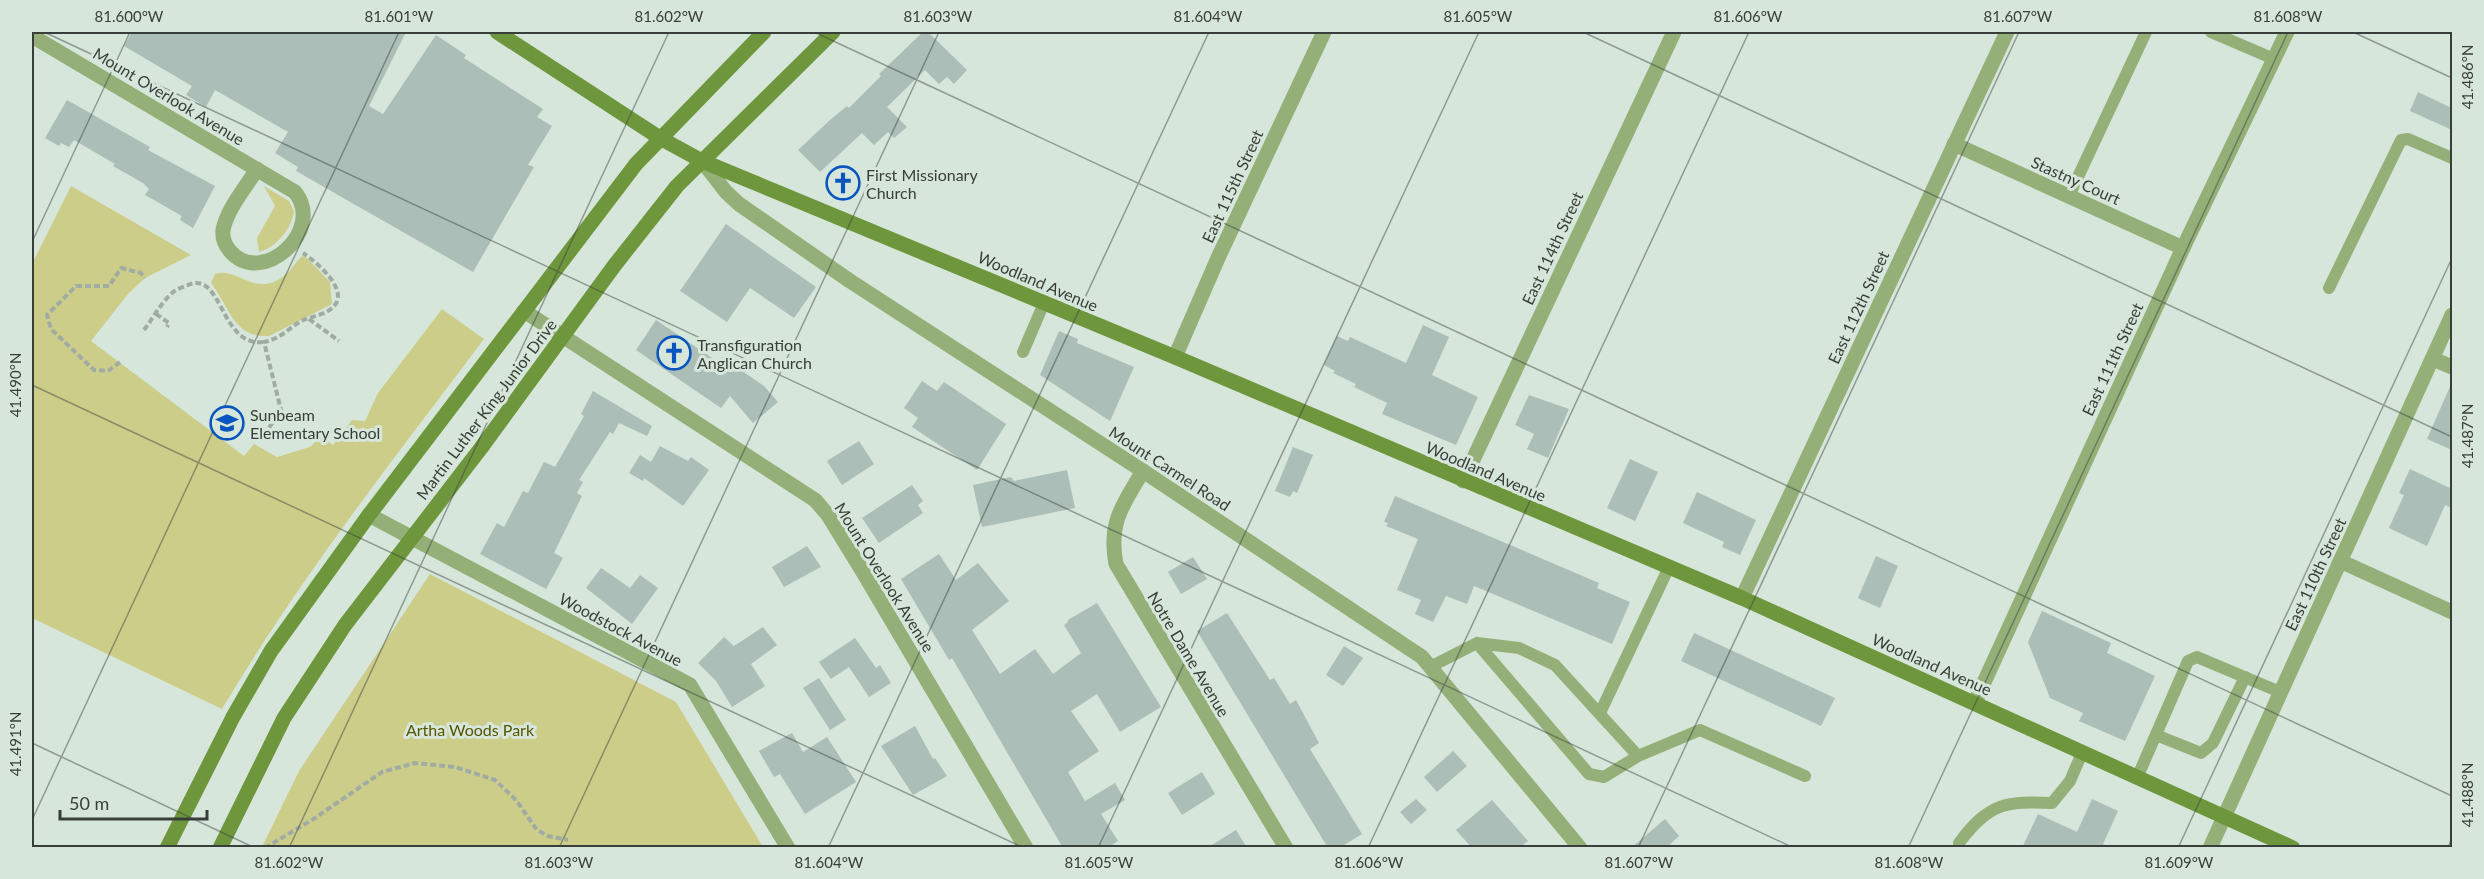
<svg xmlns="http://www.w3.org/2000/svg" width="2484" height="879" viewBox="0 0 2484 879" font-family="Lato,sans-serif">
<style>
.green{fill:#cdcd8a}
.building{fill:#abbeb7}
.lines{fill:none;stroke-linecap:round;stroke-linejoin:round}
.path{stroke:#a0aca2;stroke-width:4;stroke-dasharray:6 3;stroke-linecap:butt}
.service{stroke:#94b078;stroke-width:12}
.minor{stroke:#94b078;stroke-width:15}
.secondary{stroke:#6e973d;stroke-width:15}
.ticks{fill:none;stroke:#383e39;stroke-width:1.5;stroke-opacity:0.45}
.labels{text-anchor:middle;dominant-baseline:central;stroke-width:6;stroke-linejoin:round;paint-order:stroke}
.street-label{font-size:16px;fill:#383e39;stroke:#d7e6da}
.poi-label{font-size:16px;fill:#383e39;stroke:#d7e6da;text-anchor:start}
.park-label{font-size:16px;fill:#575500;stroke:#d7e6da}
.neatline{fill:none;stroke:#383e39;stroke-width:2}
.ticks-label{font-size:15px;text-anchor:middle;fill:#383e39}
</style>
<rect width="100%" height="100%" fill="#d7e6da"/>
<g class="green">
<path d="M71,186L191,255L145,278L128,294L91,341L244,456L254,444L277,457L310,447L320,437L333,445L352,420L365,421L378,393L442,309L484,339C393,460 299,579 222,709L32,618V264Z"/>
<path d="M264,186L289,201L294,211C292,228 276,248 259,252L257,238L275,206Z"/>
<path d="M302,256L306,257L330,282L332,304L269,336C234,339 229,306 211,283L215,274C236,267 252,294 278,280C289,274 294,264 302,256Z"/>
<path d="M430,574L676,702L763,847H262L299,771Z"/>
</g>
<g class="building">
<path d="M132,32H406L369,106L383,114L436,35L466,55L464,58L543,109L537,117L552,126L528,165L534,167L473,272L296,171L298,167L275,153L288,132L215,90L206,107L186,95L192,86L124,46Z"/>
<path d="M923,32H928L967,70L954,84L947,77L939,84L925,70L887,107L907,127L894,138L888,132L874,145L862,133L820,172L798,150L830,120L847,106L849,108L881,76L879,74Z"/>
<path d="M2418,92L2452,108V130L2410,111Z"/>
<path d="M67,100L150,147L148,150L215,186L193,228L180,220L182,216L145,195L149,189L143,183L113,166L115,164L74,140L69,147L61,143L59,146L45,138Z"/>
<path d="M726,224L816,287L794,318L750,288L727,322L680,291Z"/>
<path d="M656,320L718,362L722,357L764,386L778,402L753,423L730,396L721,408L636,350Z"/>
<path d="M1423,325L1449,337L1432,375L1478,397L1456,445L1382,414L1387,403L1354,387L1356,384L1333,373L1335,371L1324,365L1337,336L1348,341L1350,337L1406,363Z"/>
<path d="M1059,331L1078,339L1077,343L1134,367L1110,421L1040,375Z"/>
<path d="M922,381L937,391L944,382L1006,424L977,470L912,427L918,418L904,408Z"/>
<path d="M2452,382V450L2427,439Z"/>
<path d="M593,391L652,426L647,436L619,423L613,434L610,432L579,480L583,482L577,493L582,496L554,553L563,558L546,589L480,554L497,523L504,527L523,491L528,493L544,462L555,467L584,416L581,414Z"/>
<path d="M1529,395L1569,409L1548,458L1527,449L1534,434L1515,425Z"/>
<path d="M859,441L874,464L842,485L827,461Z"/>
<path d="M660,446L688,461L691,457L709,470L683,506L644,478L643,481L629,473L640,455L651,462Z"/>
<path d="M1293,447L1313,455L1297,493L1293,491L1290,497L1275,491Z"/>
<path d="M1630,459L1658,472L1635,521L1607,508Z"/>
<path d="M2410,469L2452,489V508L2445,505L2427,546L2389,528L2404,495L2399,493Z"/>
<path d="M1067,470L1075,508L982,527L973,485L1011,477L1014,481Z"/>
<path d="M912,485L923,501L918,505L923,513L879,543L862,518Z"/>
<path d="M1697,492L1756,520L1740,555L1722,547L1724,542L1683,523Z"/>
<path d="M1395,496L1599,583L1597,588L1630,602L1612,644L1474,586L1467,604L1446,596L1433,622L1415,614L1421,600L1397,590L1418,539L1386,526L1388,523L1384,522Z"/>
<path d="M807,546L821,567L784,587L772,567Z"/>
<path d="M939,554L956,580L978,563L1009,601L972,630L1000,674L1035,649L1053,674L1081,653L1064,625L1068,622V620L1097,603L1161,707L1120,732L1097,694L1071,711L1099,751L1068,772L1085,801L1115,783L1125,800L1101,814L1118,841L1107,848H1063L952,658L949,660L901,579Z"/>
<path d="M1876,556L1898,566L1880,608L1858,598Z"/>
<path d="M1193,557L1207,579L1181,594L1168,572Z"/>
<path d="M601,568L630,588L640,575L658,588L632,624L586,588Z"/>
<path d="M2042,611L2111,643L2107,653L2155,676L2125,741L2079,721L2083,713L2050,698L2028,642Z"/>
<path d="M1227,613L1270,680L1274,678L1290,704L1296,700L1319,743L1310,749L1362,834L1339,848H1328L1197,631Z"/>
<path d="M763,627L777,645L751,664L765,686L732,707L716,681L698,663L724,637L734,646Z"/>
<path d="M1694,633L1835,698L1821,726L1681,661Z"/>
<path d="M855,638L876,668L880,665L891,683L869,697L849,667L831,679L819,662Z"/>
<path d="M1344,646L1363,658L1343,686L1326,675Z"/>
<path d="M819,678L846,720L830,730L803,688Z"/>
<path d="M915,726L933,759L935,758L947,776L913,795L881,746Z"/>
<path d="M792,733L803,752L827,737L856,782L805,814L780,774L774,777L759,751Z"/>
<path d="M1453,751L1467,766L1437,792L1424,777Z"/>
<path d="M1202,772L1215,794L1182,815L1168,793Z"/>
<path d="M1416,799L1427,810L1411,824L1400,812Z"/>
<path d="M2092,799L2118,811L2103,844L2111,848H2022L2038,814L2077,832Z"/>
<path d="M1492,800L1528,841L1519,848H1472L1456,830Z"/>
<path d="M1665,819L1679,836L1666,848H1631Z"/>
<path d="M1236,830L1247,848H1207Z"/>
</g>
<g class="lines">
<g class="path">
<path d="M156,314L169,323L167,327"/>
<path d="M309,319L339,341"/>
<path d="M144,330C153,318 161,303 172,293C176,289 183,287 188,285C223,270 220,348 264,342"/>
<path d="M120,362L108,371L94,370L51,329L47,315L76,286H109L121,268L141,273L145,278"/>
<path d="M264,435L281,410L264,342C280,339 288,329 301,321C312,316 327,315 335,305C348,288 315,261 303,253"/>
<path d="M265,848L315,818L382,772L415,763L455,767L495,780L516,800L537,830L548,836L568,840"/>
</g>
<g class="service">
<path d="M2211,32L2274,59"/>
<path d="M2069,196L2146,32"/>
<path d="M2329,288L2401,140L2408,139L2452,158"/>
<path d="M1023,352L1044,303"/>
<path d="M1430,667L1477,643L1589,774L1604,777L1638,756L1555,665L1519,648L1477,643"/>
<path d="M1600,713L1669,567"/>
<path d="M2156,735L2201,753L2213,743L2245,677"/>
<path d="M1638,756L1700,730L1805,776"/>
<path d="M2137,778L2188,661L2197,657L2280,692"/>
<path d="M1959,843C1989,803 2005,801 2052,803L2070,781L2082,753"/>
</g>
<g class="minor">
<path d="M32,36L295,192C326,231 261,288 230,251C225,245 222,238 223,230C227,209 246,187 257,169"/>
<path d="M1954,144L2183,248"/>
<path d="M702,161L726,192L739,204L850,281L1143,471L1422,657L1580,848"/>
<path d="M524,311L815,500L828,515L863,572L1026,848"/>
<path d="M1175,357L1218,258L1324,32"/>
<path d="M2433,359L2452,367"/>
<path d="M1143,471C1123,504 1108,523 1116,564L1286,848"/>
<path d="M1463,481L1674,32"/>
<path d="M369,515L690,685L788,848"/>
<path d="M2340,561L2452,612"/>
<path d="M1742,598L2007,32"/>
<path d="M1975,702L2183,248L2287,32"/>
<path d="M2210,848L2452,315"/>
</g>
<g class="secondary">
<path d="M497,32L660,138L702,161L1175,357L1742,598L2293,848"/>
<path d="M167,848L233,717L271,651L369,515L636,164L764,32"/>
<path d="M220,848L284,718L345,625L481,448L614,266L677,186L833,32"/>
</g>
</g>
<path class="ticks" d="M44,32L1794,848M814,32L2452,796M1583,32L2452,437M2353,32L2452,78M32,242L130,32M32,385L1024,848M32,743L255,848M32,820L399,32M289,848L669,32M559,848L939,32M828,848L1209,32M1098,848L1479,32M1368,848L1749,32M1638,848L2019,32M1908,848L2288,32M2178,848L2452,258M2448,848L2452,837"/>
<defs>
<symbol id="church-ring" viewBox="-11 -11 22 22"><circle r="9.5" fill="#d7e6da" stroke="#0855bf" stroke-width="1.5"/><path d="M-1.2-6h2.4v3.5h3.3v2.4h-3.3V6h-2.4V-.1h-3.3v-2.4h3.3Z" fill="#0855bf"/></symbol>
<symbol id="school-ring" viewBox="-11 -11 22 22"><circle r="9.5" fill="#d7e6da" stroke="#0855bf" stroke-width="1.5"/><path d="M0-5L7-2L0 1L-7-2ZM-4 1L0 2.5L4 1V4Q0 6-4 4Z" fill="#0855bf"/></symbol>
</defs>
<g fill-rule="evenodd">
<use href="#church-ring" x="824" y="164" width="38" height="38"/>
<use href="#church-ring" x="655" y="334" width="38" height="38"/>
<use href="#school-ring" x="208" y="404" width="38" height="38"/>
</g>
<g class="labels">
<g class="street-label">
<text transform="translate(169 96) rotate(31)">Mount Overlook Avenue</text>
<text transform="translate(2076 180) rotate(24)">Stastny Court</text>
<text transform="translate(1232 186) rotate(-65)">East 115th Street</text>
<text transform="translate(1552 248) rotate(-65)">East 114th Street</text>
<text transform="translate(1038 281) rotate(23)">Woodland Avenue</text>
<text transform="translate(1858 307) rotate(-65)">East 112th Street</text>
<text transform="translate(2112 359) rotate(-65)">East 111th Street</text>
<text transform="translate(486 409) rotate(-53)">Martin Luther King Junior Drive</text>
<text transform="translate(1170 468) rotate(33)">Mount Carmel Road</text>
<text transform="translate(1486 471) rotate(23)">Woodland Avenue</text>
<text transform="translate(2315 574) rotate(-65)">East 110th Street</text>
<text transform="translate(885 577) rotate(58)">Mount Overlook Avenue</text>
<text transform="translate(621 629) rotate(28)">Woodstock Avenue</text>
<text transform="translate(1189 654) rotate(59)">Notre Dame Avenue</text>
<text transform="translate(1932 664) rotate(24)">Woodland Avenue</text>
</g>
<g class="poi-label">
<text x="866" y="174">First Missionary<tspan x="866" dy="18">Church</tspan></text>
<text x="697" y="344">Transfiguration<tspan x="697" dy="18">Anglican Church</tspan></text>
<text x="250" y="414">Sunbeam<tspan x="250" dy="18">Elementary School</tspan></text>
</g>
<g class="park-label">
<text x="470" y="729">Artha Woods Park</text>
</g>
</g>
<rect width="2484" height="879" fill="none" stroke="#d7e6da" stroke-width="66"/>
<path d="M60 810v9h147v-9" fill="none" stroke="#383e39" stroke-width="3"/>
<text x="69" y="810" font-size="18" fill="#383e39" stroke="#d7e6da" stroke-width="4.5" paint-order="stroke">50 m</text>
<rect x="33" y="33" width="2418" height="813" class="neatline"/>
<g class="ticks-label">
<text x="129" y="22">81.600°W</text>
<text x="399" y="22">81.601°W</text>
<text x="669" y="22">81.602°W</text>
<text x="938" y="22">81.603°W</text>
<text x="1208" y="22">81.604°W</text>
<text x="1478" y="22">81.605°W</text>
<text x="1748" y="22">81.606°W</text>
<text x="2018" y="22">81.607°W</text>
<text x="2288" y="22">81.608°W</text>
<text transform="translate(2468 77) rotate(-90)" y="5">41.486°N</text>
<text transform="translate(16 385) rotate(-90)" y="5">41.490°N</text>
<text transform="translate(2468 436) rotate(-90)" y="5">41.487°N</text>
<text transform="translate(16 744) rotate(-90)" y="5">41.491°N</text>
<text transform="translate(2468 795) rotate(-90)" y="5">41.488°N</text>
<text x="289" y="868">81.602°W</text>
<text x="559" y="868">81.603°W</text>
<text x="829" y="868">81.604°W</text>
<text x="1099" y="868">81.605°W</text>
<text x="1369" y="868">81.606°W</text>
<text x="1639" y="868">81.607°W</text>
<text x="1909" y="868">81.608°W</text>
<text x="2179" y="868">81.609°W</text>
</g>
</svg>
